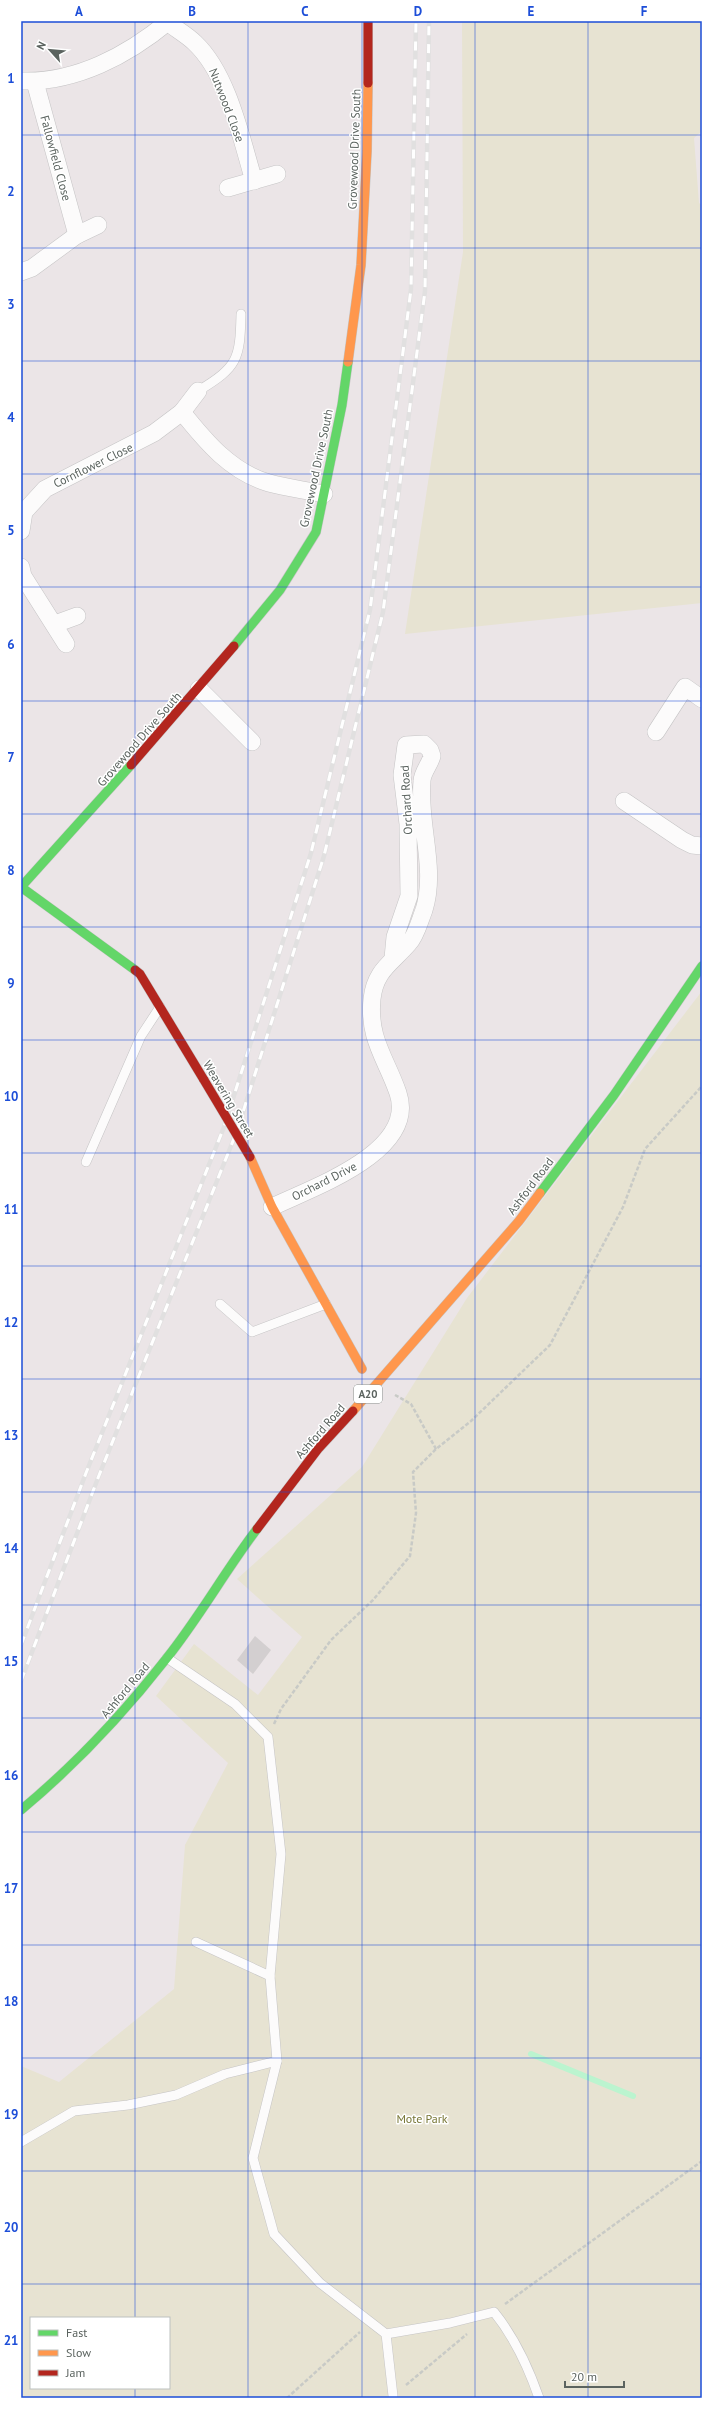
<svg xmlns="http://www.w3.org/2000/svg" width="723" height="2419" viewBox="0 0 723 2419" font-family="'PT Sans',sans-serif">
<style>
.green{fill:#e7e3d2;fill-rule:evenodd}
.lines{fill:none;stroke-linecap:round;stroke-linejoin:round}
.stream{stroke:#bbf4cf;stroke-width:6}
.building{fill:#d3cfd0}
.lane-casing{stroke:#c5c4c5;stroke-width:10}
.street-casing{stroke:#c5c4c5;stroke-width:18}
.fast-casing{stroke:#c4c4c4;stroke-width:10}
.slow-casing{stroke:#c4c4c4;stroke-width:10}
.jam-casing{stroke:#c4c4c4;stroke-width:10}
.path{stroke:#c8cac6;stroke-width:2.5;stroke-dasharray:4 2;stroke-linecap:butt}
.lane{stroke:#fcfbfb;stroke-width:9}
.street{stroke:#fcfbfb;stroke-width:17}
.fast{stroke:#63d668;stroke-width:9}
.slow{stroke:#ff974d;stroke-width:9}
.jam{stroke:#b3261e;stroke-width:9}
.rail-casing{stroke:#e1e0e0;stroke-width:4.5}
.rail{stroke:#fff;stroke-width:3;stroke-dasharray:9;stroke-linecap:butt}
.jam-bridge-casing{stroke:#c4c4c4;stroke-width:10;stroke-linecap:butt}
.jam-bridge{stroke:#b3261e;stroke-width:9}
.grid{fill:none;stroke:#1d4ed8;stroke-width:1;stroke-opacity:0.55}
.labels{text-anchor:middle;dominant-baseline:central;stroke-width:3;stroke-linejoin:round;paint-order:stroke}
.shield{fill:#fff;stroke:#8c928f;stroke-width:1}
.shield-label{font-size:11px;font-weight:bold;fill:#5b635f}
.street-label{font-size:12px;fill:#5b635f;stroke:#fff}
.park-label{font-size:12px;fill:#787736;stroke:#fff}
.neatline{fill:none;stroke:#1d4ed8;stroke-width:1.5}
.grid-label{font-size:13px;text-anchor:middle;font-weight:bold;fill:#1d4ed8}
</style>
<rect width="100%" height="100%" fill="#ebe5e7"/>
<g class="green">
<path d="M462,21H702V131L694,138L699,203L702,205V603L405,634L463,252Z"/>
<path d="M702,991V2398H21V2066L59,2082L174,1989L185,1845L228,1763L156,1696L194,1644L258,1695L302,1637L237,1579L362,1467L467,1298ZM31,2318H169V2388H31Z"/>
</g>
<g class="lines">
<path class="stream" d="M531,2054L633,2096"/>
</g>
<path class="building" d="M255,1636L271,1650L253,1674L237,1660Z"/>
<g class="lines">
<defs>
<g id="lane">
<path d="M198,391C238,367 240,359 241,314"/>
<path d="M86,1162L141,1036L160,1007"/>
<path d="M220,1304L252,1332L326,1304"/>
<path d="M167,1658L235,1704L268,1737L281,1854L270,1976L277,2061L253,2158L274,2234L320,2283L386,2334L450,2323L494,2312C515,2338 528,2366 539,2398"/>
<path d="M196,1942L270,1976"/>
<path d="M21,2142L74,2111L128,2105L176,2095L225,2074L277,2061"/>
<path d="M386,2334L393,2396"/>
</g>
<g id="street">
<path d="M167,22C176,29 187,35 195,43C228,74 241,138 254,181"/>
<path d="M21,81C76,83 128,55 169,21"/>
<path d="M35,82L77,235"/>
<path d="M228,188L277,174"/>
<path d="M21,272L32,268L77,235L98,225"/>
<path d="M182,412C206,442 231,472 269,483C287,488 306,490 324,494"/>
<path d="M21,531L24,512L45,489L154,433L182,412L198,391"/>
<path d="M21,567L23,576L66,644"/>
<path d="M55,624L77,616"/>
<path d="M199,689L252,742"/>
<path d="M656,732L685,687L702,699"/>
<path d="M624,801L682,840L692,845L702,846"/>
<path d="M272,1207C311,1188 418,1152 398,1093C386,1058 368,1039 372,999C375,970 392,963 409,943C416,936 420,920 424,910C437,868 418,824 422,781C422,773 430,764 432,756L430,750L424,744L406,745L402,775L408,824L409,896L395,937L393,958"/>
</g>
<g id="fast">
<path d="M234,646L280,590L316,532L342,405L348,362"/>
<path d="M131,765L21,887L135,970"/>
<path d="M540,1193L614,1095L702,966"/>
<path d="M21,1810C75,1765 123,1714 166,1659C199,1618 225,1571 257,1529"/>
</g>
<g id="slow">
<path d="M348,362L361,265L367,151L368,83"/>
<path d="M250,1157L272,1207L362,1369"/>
<path d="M353,1411L519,1221L540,1193"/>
</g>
<g id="jam">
<path d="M368,83V21"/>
<path d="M131,765L234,646"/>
<path d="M135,970L140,974L204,1080"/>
<path d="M257,1529L318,1449L353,1411"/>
</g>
</defs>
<use href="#lane" class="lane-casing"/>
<use href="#street" class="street-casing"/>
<use href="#fast" class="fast-casing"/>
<use href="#slow" class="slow-casing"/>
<use href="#jam" class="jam-casing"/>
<g class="path">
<path d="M395,1395L411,1404L436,1449"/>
<path d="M274,1724L281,1709L331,1640L373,1600L410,1556L416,1513L413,1472L436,1449L471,1421L550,1345L623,1207L645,1149L702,1086"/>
<path d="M505,2304L702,2161"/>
<path d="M406,2385L467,2334"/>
<path d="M287,2398L360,2332"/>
</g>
<use href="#lane" class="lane"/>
<use href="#street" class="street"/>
<use href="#fast" class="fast"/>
<use href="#slow" class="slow"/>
<use href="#jam" class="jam"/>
<defs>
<g id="rail">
<path d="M21,1645L86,1473L224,1127L311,853L370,610L411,289L416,21"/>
<path d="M21,1681L98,1478L237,1131L324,856L383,612L425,291L429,21"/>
</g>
</defs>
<use href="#rail" class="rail-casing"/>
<use href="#rail" class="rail"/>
<defs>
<path id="jam-bridge" d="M204,1080L250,1157"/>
</defs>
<use href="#jam-bridge" class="jam-bridge-casing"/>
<use href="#jam-bridge" class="jam-bridge"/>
</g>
<path class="grid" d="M135,21V2318M248,21V2398M362,21V2398M475,21V2398M588,21V2398M21,135H702M21,248H702M21,361H702M21,474H702M21,587H702M21,701H702M21,814H702M21,927H702M21,1040H702M21,1153H702M21,1266H702M21,1379H702M21,1492H702M21,1605H702M21,1718H702M21,1832H702M21,1945H702M21,2058H702M21,2171H702M21,2284H702M135,2388V2398"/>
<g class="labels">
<rect class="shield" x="354" y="1385" width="28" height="18" rx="3"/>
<g class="shield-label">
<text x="368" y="1394">A20</text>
</g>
<g class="street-label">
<text transform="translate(227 105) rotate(69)">Nutwood Close</text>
<text transform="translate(354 149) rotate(-88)">Grovewood Drive South</text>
<text transform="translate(56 158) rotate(75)">Fallowfield Close</text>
<text transform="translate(93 465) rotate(-26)">Cornflower Close</text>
<text transform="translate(316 468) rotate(-78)">Grovewood Drive South</text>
<text transform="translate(139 739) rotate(-49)">Grovewood Drive South</text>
<text transform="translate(406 800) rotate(-93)">Orchard Road</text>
<text transform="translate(229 1099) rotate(59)">Weavering Street</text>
<text transform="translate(324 1181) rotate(-27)">Orchard Drive</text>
<text transform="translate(530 1186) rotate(-53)">Ashford Road</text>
<text transform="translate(320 1431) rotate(-49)">Ashford Road</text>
<text transform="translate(125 1690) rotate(-50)">Ashford Road</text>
</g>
<g class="park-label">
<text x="422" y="2118">Mote Park</text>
</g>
</g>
<rect width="723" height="2419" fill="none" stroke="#ffffff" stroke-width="44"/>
<rect x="30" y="2317" width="140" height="72" fill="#ffffff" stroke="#bdc1bf"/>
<rect x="38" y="2330" width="20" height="6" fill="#63d668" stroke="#bdc1bf"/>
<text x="66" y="2337" font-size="12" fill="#5b635f">Fast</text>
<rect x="38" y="2350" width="20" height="6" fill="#ff974d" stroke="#bdc1bf"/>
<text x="66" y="2357" font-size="12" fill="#5b635f">Slow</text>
<rect x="38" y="2370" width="20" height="6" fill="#b3261e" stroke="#bdc1bf"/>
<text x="66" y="2377" font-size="12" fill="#5b635f">Jam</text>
<g transform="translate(50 50) rotate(297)" stroke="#ffffff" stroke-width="3" paint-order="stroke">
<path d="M0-3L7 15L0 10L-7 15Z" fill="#5b635f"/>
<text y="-6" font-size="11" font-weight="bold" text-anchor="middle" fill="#5b635f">N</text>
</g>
<path d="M565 2381v6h59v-6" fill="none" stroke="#5b635f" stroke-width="2"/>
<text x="571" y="2381" font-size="12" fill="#5b635f" stroke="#ffffff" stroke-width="3" paint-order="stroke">20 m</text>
<rect x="22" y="22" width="679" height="2375" class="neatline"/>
<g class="grid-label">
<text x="79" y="16">A</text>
<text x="192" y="16">B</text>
<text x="305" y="16">C</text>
<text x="418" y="16">D</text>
<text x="531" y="16">E</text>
<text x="644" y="16">F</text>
<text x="11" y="83">1</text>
<text x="11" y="196">2</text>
<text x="11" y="309">3</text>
<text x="11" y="422">4</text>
<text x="11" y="535">5</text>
<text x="11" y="649">6</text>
<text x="11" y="762">7</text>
<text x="11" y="875">8</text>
<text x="11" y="988">9</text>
<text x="11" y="1101">10</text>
<text x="11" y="1214">11</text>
<text x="11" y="1327">12</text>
<text x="11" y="1440">13</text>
<text x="11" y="1553">14</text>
<text x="11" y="1666">15</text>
<text x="11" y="1780">16</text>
<text x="11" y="1893">17</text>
<text x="11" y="2006">18</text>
<text x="11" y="2119">19</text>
<text x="11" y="2232">20</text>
<text x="11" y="2345">21</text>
</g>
</svg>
